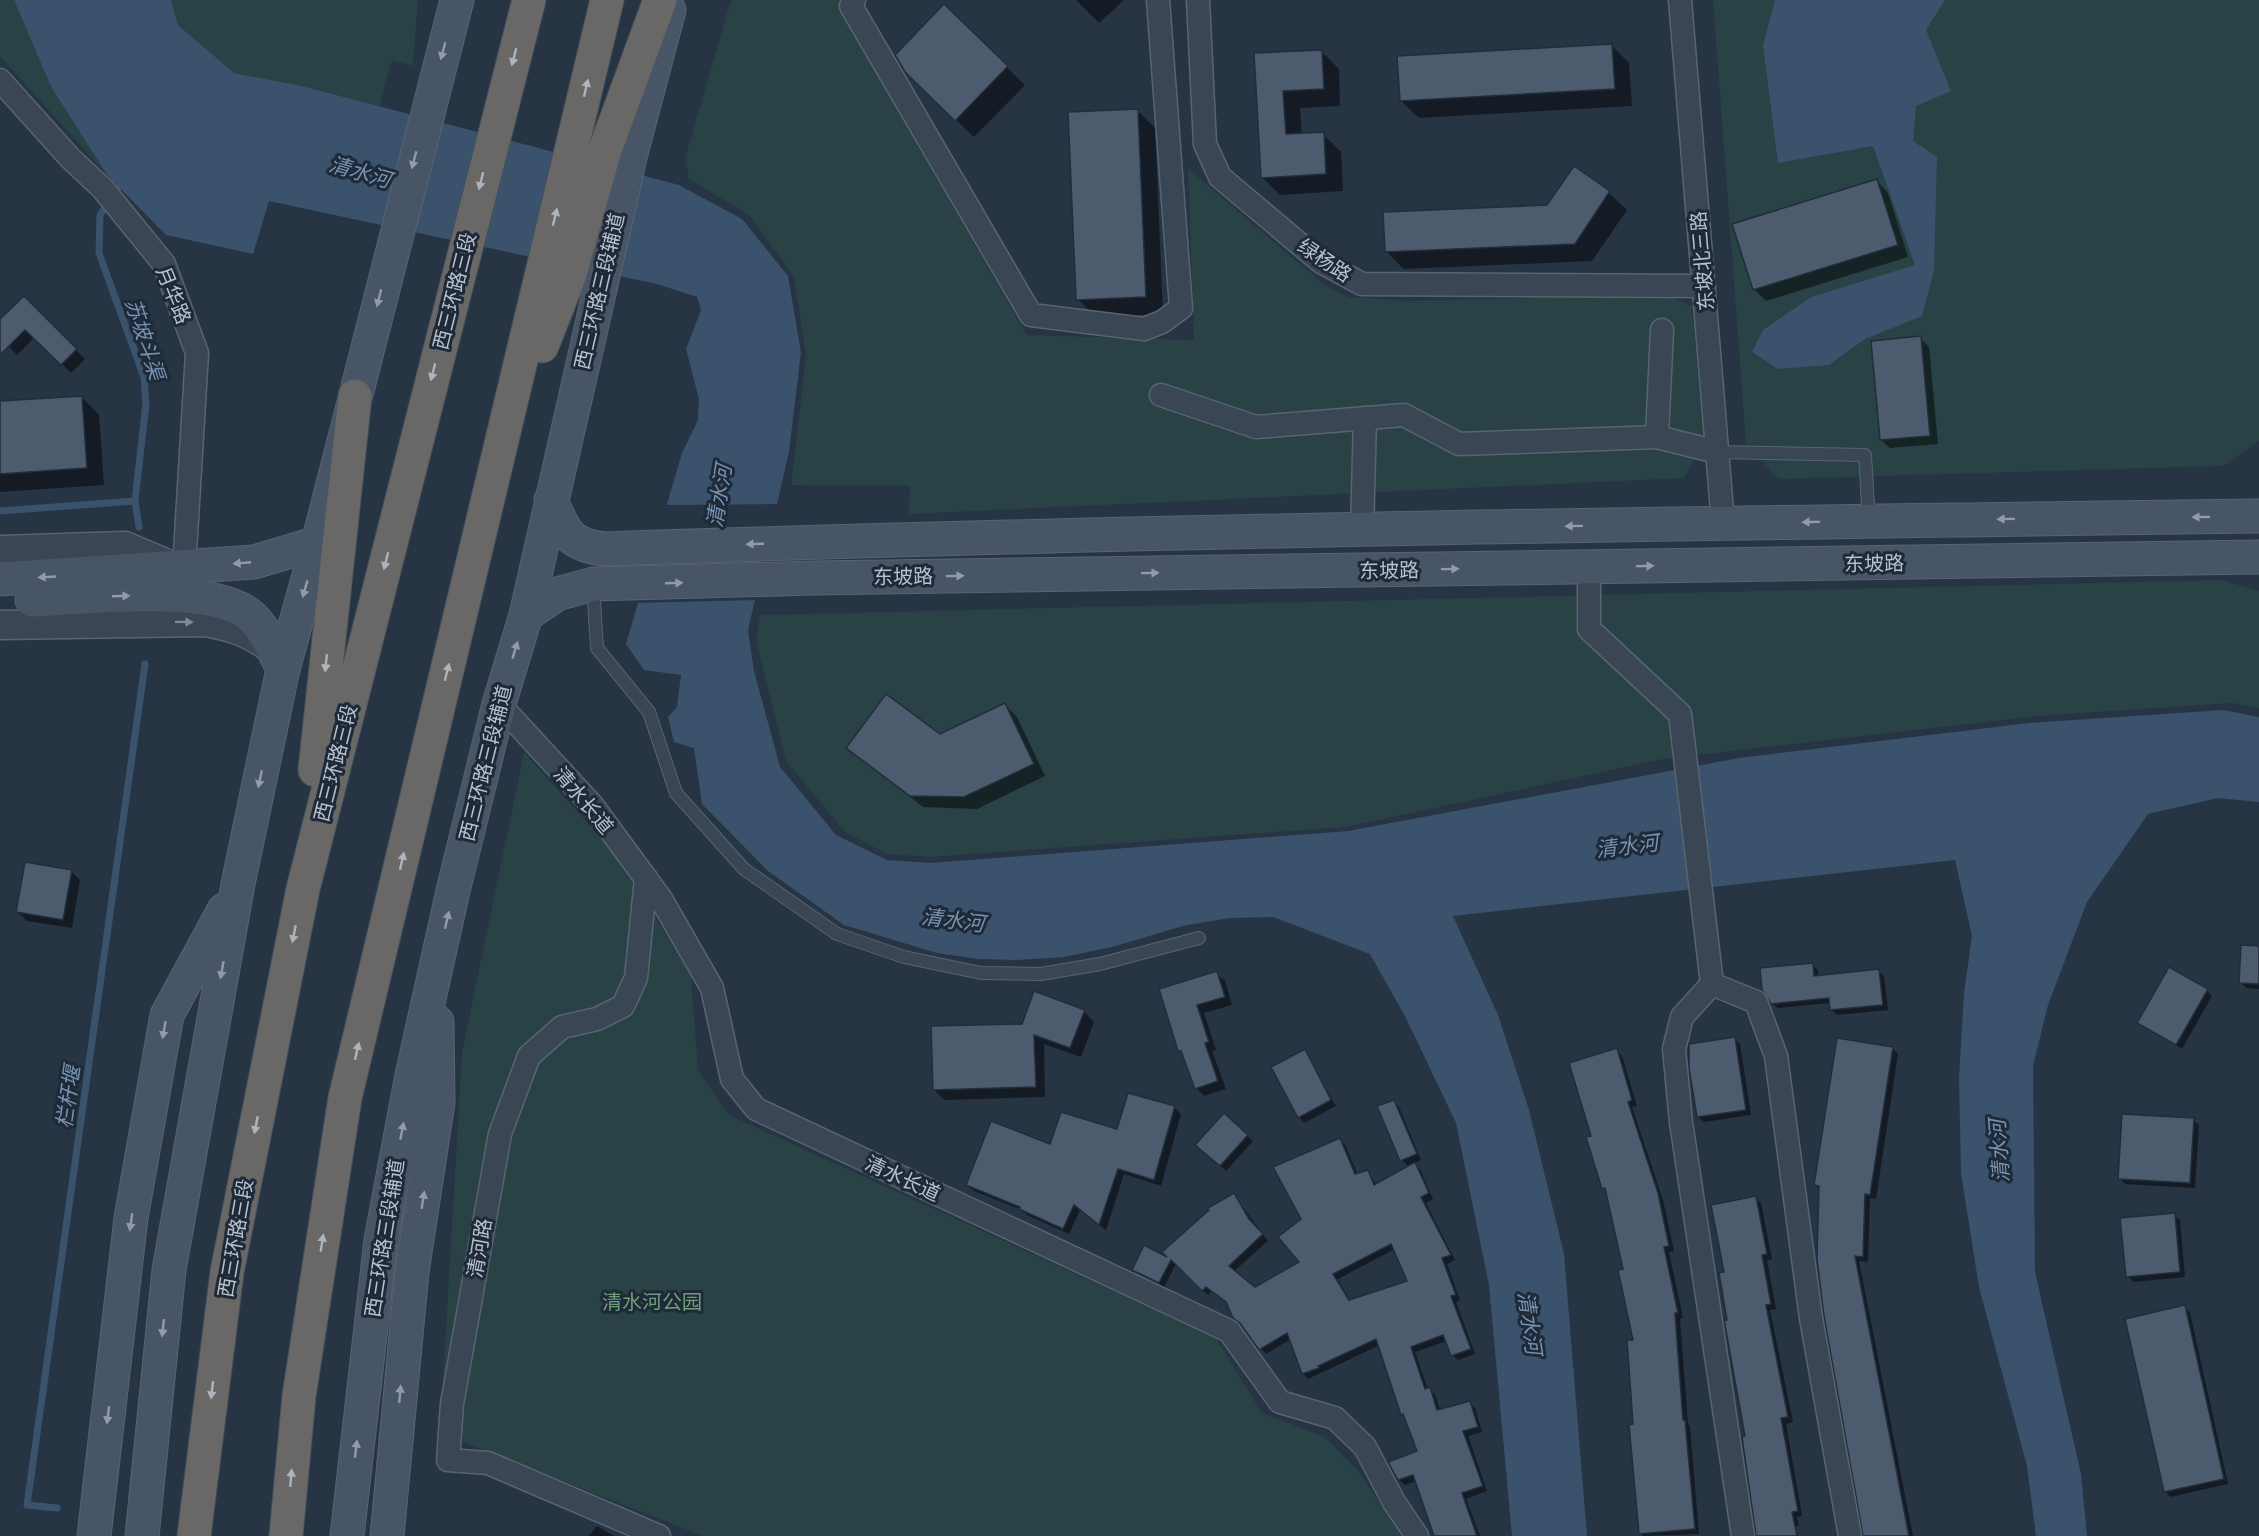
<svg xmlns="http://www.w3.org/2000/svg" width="2259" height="1536" viewBox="0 0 2259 1536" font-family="'Archivo Narrow','Noto Sans SC',sans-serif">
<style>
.green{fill:#284245}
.water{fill:#3b526d}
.pier{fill:#263444}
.shadow{fill:#0007;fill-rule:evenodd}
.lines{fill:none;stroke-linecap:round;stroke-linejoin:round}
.stream{stroke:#3b526d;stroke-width:7}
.building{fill:#4c5b6d;stroke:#212d3b;stroke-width:1.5;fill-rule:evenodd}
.service-casing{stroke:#596471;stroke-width:14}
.minor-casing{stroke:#596471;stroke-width:25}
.tertiary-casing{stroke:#596471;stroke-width:31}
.secondary-casing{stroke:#596471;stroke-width:35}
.trunk-casing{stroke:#45515e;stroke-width:35}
.service{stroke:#3b4654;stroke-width:12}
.minor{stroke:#3b4654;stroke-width:22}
.tertiary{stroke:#3b4654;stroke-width:28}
.secondary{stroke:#485567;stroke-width:33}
.trunk{stroke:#6a6866;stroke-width:33}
.oneway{fill:#919ba9}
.oneway2{fill:#acb4be}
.oneway3{fill:#808a97}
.labels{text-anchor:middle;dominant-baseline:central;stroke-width:6;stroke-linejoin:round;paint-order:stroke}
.street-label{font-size:20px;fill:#b8c1cd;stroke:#1f2a39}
.park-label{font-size:20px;fill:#6e9f78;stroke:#1f2a39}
.water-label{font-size:21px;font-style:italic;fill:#7792b1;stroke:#1f2a39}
</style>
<rect width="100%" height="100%" fill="#263444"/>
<g class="green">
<path d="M0,0H14L51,87L108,176L0,56Z"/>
<path d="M171,0H418L413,66L392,60L379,106L302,86L234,73L178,25Z"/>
<path d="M731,0H843L839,9L1027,335L1194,340L1188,169L1325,285L1348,297L1410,301L1666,295L1692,306L1704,442L1684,478L909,514L910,486L791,485L806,356L794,277L749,215L689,179L685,158Z"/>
<path d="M1713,0H2259V441L2223,466L1779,479L1746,444Z"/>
<path d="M2221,580L2259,591V708L2233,703L2038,716L1663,759L1346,827L930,857L887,854L845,832L786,761L756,639L760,615Z"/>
<path d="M524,752L616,854L691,975L698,1070L729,1115L1216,1338L1262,1413L1325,1437L1358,1471L1402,1536H703L440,1433L462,1052Z"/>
</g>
<g class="water">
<path d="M14,0H171L178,25L234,73L302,86L679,185L742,219L788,276L801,352L789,452L748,630L754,671L780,767L836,835L887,860L930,863L1348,831L1739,758L2029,723L2223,710L2259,717V802L2218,798L2148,814L2087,902L2048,1005L2033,1066L2035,1272L2081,1474L2087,1536H2036L2027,1466L1979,1287L1961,1173L1959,1078L1964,993L1972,936L1955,860L1453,916L1498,1015L1529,1110L1564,1254L1587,1536H1512L1489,1285L1456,1123L1406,1018L1370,954L1273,917L1229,918L1183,926L1112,947L1064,957L1017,960L978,959L937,953L844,925L768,871L702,804L694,748L674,742L668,717L677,707L681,675L644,670L626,644L682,453L698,420L699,399L686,349L701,310L697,297L657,284L269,201L253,254L166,235L108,176L51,87Z"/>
<path d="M1775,0H1945L1926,30L1951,91L1916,106L1913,141L1937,157L1934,271L1922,316L1865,339L1829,365L1778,369L1752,352L1763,330L1811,297L1915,265L1873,146L1778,163L1763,45Z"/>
</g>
<path class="pier" d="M780,504L758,600L635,603L664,505Z"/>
<g class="shadow">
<path d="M1076,0H1124L1099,23Z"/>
<path d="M944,6L1025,85L974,137L925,90Z"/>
<path d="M1611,45L1629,63L1632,106L1419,118L1401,101Z"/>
<path d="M1321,51L1339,69L1340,106L1300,108L1302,135L1323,134L1341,152L1343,191L1280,195L1262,177L1255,55Z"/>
<path d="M1137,110L1155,128L1163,314L1095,317L1078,299Z"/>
<path d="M1574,168L1609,193L1627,210L1592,261L1404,269L1386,251L1548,206Z"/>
<path d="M1877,181L1888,193L1908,257L1766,301L1754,289Z"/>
<path d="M24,298L85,359L71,373L35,337L17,355L0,338V322Z"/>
<path d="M1920,338L1929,347L1938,444L1890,448L1881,440Z"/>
<path d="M82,397L99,415L104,485L0,492V403Z"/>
<path d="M1005,705L1017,717L1045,776L977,809L923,807L848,748L940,736Z"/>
<path d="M71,871L80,880L72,928L27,921L18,912Z"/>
<path d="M2259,947V989L2246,988L2241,982Z"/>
<path d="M1812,965L1818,970V977L1879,971L1884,977L1888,1010L1837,1015L1832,1010L1831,1003L1778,1008L1772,1003Z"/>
<path d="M1216,973L1225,981L1232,1005L1204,1013L1216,1050L1212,1051L1226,1089L1204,1096L1196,1088L1184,1055L1180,1051L1161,990Z"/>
<path d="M2207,991L2212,996L2182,1049L2139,1023Z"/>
<path d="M1084,1012L1094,1022L1081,1057L1044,1044L1045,1097L944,1100L934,1089L1023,1025Z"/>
<path d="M1734,1038L1740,1044L1751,1115L1704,1122L1698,1117Z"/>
<path d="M1893,1049L1898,1054L1876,1199L1870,1198L1868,1262L1859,1261L1913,1536H1866L1820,1189L1815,1185Z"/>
<path d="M1616,1050L1622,1056L1637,1106L1632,1107L1663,1200L1674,1251L1669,1252L1683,1318L1680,1319L1688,1424L1690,1427L1699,1534L1643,1536L1640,1533L1635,1426V1341L1625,1270L1593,1137Z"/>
<path d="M1304,1051L1336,1106L1304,1123L1299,1117Z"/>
<path d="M1129,1095L1175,1108L1181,1114L1161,1186L1124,1174L1106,1230L1080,1210L1069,1234L1027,1215L1022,1210L974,1191L967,1185L1051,1146L1118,1131Z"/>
<path d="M1394,1102L1399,1107L1421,1160L1414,1163L1420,1169L1433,1199L1426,1203L1455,1260L1447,1264L1460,1300L1456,1302L1475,1354L1458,1360L1452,1355L1447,1341L1415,1352L1428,1390L1435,1394L1440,1411L1470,1403L1475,1408L1482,1432L1468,1436L1487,1491L1466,1499L1480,1536H1440L1416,1481L1405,1485L1399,1480L1419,1452L1402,1414L1380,1345L1308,1379L1303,1373L1291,1339L1266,1354L1234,1317L1228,1303L1212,1291L1208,1295L1176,1264L1164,1287L1133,1270L1145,1247L1173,1261L1165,1252L1212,1207L1234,1195L1268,1241L1234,1271L1254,1288L1302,1263L1303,1219L1340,1140L1345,1145L1358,1175L1368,1171L1376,1185L1409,1167L1402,1160ZM1395,1249L1409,1282L1350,1301L1338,1279Z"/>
<path d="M2193,1120L2199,1125L2195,1188L2125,1184L2119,1178Z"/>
<path d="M1247,1136L1253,1141L1226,1171L1203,1150Z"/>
<path d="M1755,1198L1761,1203L1772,1259L1767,1260L1776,1309L1770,1310L1793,1422L1786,1424L1802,1516L1797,1517L1799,1526L1762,1529L1729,1321L1726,1273Z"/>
<path d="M2174,1215L2180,1220L2185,1277L2133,1282L2128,1276Z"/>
<path d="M2185,1307L2190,1313L2228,1484L2170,1497L2165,1491Z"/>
<path d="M597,1526L614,1536H589Z"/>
</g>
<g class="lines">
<g class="stream">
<path d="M135,501L139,527"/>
<path d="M0,511L135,501L146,403L144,377L99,253L100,215L123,181"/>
<path d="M57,1508L27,1505L145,664"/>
</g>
</g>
<g class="building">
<path d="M944,4L1008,66L955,121L905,72L895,55Z"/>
<path d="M1612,44L1615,89L1400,101L1397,56Z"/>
<path d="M1322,50L1324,89L1283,91L1286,134L1324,132L1326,174L1261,178L1254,53Z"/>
<path d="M1138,109L1146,297L1076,300L1068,112Z"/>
<path d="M1574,166L1610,191L1575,244L1385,252L1383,212L1547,205Z"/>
<path d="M1877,179L1898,245L1753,290L1732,224Z"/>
<path d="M24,296L77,349L61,365L25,330L0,355V319Z"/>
<path d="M1921,336L1930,436L1880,440L1871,341Z"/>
<path d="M82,396L87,468L0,474V401Z"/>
<path d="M886,694L940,734L1005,703L1034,764L964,797L910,796L846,748Z"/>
<path d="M25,862L72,870L63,920L16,912Z"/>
<path d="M2241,945L2259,946V984L2239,983Z"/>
<path d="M1813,963L1814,976L1879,969L1883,1005L1830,1010L1829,998L1771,1004L1762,990L1760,968Z"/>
<path d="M2169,967L2208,989L2176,1045L2137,1023Z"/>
<path d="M1217,971L1225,997L1197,1005L1209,1042L1205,1043L1218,1081L1195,1089L1181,1051H1178L1159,989Z"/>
<path d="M1034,991L1085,1010L1070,1048L1034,1035L1036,1087L933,1090L931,1026L1022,1024Z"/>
<path d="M1735,1037L1746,1110L1697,1117L1689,1068V1044Z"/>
<path d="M1837,1038L1893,1047L1870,1195L1865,1194L1863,1257L1855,1256L1909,1536H1863L1824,1316L1817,1259L1819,1186L1814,1185Z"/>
<path d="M1617,1048L1632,1100L1628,1102L1658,1193L1669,1246L1664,1247L1678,1313H1675L1683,1420H1685L1695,1529L1639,1534L1629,1425L1633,1424L1627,1340H1633L1618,1270L1623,1269L1605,1188L1602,1189L1586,1137L1591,1136L1569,1063Z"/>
<path d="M1305,1049L1331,1100L1298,1118L1271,1067Z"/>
<path d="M1128,1093L1175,1106L1154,1180L1118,1169L1099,1225L1074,1205L1063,1229L1019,1209L1020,1207L966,1185L991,1121L1050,1144L1061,1112L1117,1129Z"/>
<path d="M1394,1100L1417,1154L1400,1161L1377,1106Z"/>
<path d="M1224,1113L1248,1135L1220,1166L1195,1145Z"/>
<path d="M2122,1114L2194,1118L2190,1183L2118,1179Z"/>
<path d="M1340,1138L1355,1174L1368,1170L1374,1185L1415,1162L1429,1193L1421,1197L1451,1255L1442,1258L1456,1295L1451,1296L1471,1349L1451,1356L1443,1335L1411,1347L1425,1389L1430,1387L1437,1410L1470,1401L1478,1427L1463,1431L1483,1486L1462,1493L1477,1536H1434L1413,1475L1398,1480L1388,1462L1417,1451L1403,1414L1401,1415L1376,1339L1318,1366L1319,1368L1302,1374L1287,1333L1259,1350L1240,1323L1233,1318L1226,1302L1206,1287L1202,1291L1171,1260L1159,1283L1132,1270L1144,1245L1167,1257L1162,1252L1209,1210L1208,1208L1234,1193L1249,1219L1263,1234L1229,1266L1255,1287L1299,1262L1278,1237L1301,1219L1273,1167ZM1391,1244L1407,1281L1349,1300L1333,1274Z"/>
<path d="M1756,1196L1767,1254L1762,1255L1771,1304L1766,1305L1788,1417L1781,1418L1798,1511L1792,1512L1797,1536H1756L1742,1437L1745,1436L1724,1320H1727L1719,1273L1724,1272L1711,1205Z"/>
<path d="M2175,1213L2180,1272L2126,1277L2120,1218Z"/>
<path d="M2185,1305L2224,1479L2164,1492L2125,1319Z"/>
</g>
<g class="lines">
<defs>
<g id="service">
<path d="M1717,452L1865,455L1869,521"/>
<path d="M593,585L597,648L649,712L676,793L744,869L837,934L904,957L981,973L1041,974L1100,964L1199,938"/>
</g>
<g id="minor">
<path d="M854,0L851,6L1031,315L1144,329L1162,322L1181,308L1158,0"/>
<path d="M1198,0L1205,144L1220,177L1321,262L1362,284L1704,286"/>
<path d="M1680,0L1723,523"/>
<path d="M0,80L70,158L103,189L164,264L197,353L184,569"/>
<path d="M1161,395L1256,427L1404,415L1459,444L1657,437L1717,452"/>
<path d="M1657,437L1662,330"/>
<path d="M1362,531L1365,418"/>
<path d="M1589,567V629L1680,714L1712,984L1682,1017L1674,1049L1681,1122L1743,1536"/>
<path d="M499,704L592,805L661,899L712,988L732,1079L756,1109L1229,1331L1280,1402L1335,1418L1365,1447L1394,1502L1417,1536"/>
<path d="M646,878L636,978L623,1006L597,1019L562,1027L529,1056L500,1134L452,1404L448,1460L488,1463L659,1536"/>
<path d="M1712,984L1756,1002L1776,1056L1811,1318L1850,1536"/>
</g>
<g id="tertiary">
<path d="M0,550L125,546L177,568"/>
<path d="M0,625L205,622C233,627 252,633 274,651"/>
</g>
<g id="secondary">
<path d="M551,500C564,531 569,546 606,549C1156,530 1708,523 2259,516"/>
<path d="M0,579L254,562L318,543"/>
<path d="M32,600C83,598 215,582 252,617C266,630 274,652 283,669"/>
<path d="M526,615L557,594L593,584L813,578L2259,557"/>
<path d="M94,1536L131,1218L167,1015L224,910"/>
<path d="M142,1536L169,1270L238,884L283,669L318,543L457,0"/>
<path d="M347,1536L381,1240L412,1075L453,891L499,704L526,615L630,157L669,10"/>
<path d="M387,1536L412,1272L438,1102L437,1022"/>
</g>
<g id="trunk">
<path d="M542,346L569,277L605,150L660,0"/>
<path d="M315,770L355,396"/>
<path d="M194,1536L227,1272L303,889L529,0"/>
<path d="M286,1536L299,1396L345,1098L607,0"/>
</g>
</defs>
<use href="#service" class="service-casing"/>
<use href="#minor" class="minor-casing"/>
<use href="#tertiary" class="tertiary-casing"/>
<use href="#secondary" class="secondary-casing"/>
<use href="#trunk" class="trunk-casing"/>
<use href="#service" class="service"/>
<use href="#minor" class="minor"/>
<use href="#tertiary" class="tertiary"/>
<use href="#secondary" class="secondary"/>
<use href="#trunk" class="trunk"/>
</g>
<defs><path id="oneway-solid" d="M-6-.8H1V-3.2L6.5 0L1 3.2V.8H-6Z" transform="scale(1.5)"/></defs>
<g class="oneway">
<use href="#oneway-solid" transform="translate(443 51) rotate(105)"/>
<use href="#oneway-solid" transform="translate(414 160) rotate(105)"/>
<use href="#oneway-solid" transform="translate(379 298) rotate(104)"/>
<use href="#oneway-solid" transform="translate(2201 517) rotate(179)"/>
<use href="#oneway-solid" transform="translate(2006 519) rotate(179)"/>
<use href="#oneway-solid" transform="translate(1811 522) rotate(179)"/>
<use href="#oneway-solid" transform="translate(1574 526) rotate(179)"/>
<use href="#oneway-solid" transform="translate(755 544) rotate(178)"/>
<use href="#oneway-solid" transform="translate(242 563) rotate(175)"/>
<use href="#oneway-solid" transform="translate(1645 566) rotate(-1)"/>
<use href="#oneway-solid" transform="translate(1450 569) rotate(-1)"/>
<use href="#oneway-solid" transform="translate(1150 573) rotate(-1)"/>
<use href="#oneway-solid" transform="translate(955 576) rotate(-1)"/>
<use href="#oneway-solid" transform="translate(47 577) rotate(177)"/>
<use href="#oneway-solid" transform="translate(674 583) rotate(-2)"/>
<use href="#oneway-solid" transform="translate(305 589) rotate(106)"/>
<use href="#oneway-solid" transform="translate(121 596) rotate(-2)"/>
<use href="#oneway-solid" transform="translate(515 650) rotate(-73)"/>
<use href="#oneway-solid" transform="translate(260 779) rotate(102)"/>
<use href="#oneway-solid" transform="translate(447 920) rotate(-77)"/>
<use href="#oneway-solid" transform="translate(222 970) rotate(100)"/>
<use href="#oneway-solid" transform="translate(164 1030) rotate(100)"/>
<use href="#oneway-solid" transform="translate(402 1131) rotate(-79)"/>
<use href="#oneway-solid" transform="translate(423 1200) rotate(-81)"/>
<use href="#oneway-solid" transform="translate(131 1222) rotate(98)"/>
<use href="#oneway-solid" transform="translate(163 1328) rotate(96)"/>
<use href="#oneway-solid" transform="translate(400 1394) rotate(-85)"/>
<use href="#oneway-solid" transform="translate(108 1415) rotate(97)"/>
<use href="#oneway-solid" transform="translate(356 1449) rotate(-83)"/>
</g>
<g class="oneway2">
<use href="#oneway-solid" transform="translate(514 57) rotate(105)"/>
<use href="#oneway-solid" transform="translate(586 88) rotate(-77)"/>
<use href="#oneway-solid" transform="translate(481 181) rotate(104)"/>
<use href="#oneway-solid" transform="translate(555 217) rotate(-76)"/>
<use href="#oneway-solid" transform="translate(433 372) rotate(104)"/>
<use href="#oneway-solid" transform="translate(386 561) rotate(104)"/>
<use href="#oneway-solid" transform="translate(326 663) rotate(96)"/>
<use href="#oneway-solid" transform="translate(447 672) rotate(-76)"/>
<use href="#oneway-solid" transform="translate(402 861) rotate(-77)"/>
<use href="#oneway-solid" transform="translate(294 934) rotate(101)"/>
<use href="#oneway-solid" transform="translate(357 1051) rotate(-77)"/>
<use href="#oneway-solid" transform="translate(256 1125) rotate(101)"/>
<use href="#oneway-solid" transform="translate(322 1243) rotate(-81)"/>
<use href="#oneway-solid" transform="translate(212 1390) rotate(97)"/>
<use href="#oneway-solid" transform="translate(291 1478) rotate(-85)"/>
</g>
<use class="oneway3" href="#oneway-solid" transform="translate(184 622) rotate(1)"/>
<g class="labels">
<g class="street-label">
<text transform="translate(1325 260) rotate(34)">绿杨路</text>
<text transform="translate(1702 261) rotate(-95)">东坡北三路</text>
<text transform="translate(454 291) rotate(-76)">西三环路三段</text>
<text transform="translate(599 291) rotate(-77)">西三环路三段辅道</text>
<text transform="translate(174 295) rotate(68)">月华路</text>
<text transform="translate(1874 563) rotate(-1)">东坡路</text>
<text transform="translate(1389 570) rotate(-1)">东坡路</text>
<text transform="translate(903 576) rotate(-1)">东坡路</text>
<text transform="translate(335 763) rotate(-76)">西三环路三段</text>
<text transform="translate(485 763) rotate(-76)">西三环路三段辅道</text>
<text transform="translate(584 800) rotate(50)">清水长道</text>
<text transform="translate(903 1178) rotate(25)">清水长道</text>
<text transform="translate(235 1238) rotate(-80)">西三环路三段</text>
<text transform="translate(384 1238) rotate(-81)">西三环路三段辅道</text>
<text transform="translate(479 1248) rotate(-80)">清河路</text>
</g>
<g class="park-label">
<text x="652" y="1301">清水河公园</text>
</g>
<g class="water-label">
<text transform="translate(360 172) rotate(16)">清水河</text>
<text transform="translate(145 339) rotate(72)">苏坡斗渠</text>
<text transform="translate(719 496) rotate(-81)">清水河</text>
<text transform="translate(1627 846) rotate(-7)">清水河</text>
<text transform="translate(953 920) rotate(7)">清水河</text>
<text transform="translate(68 1097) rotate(-82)">栏杆堰</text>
<text transform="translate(1999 1151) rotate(-94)">清水河</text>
<text transform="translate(1530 1323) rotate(82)">清水河</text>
</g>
</g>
</svg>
